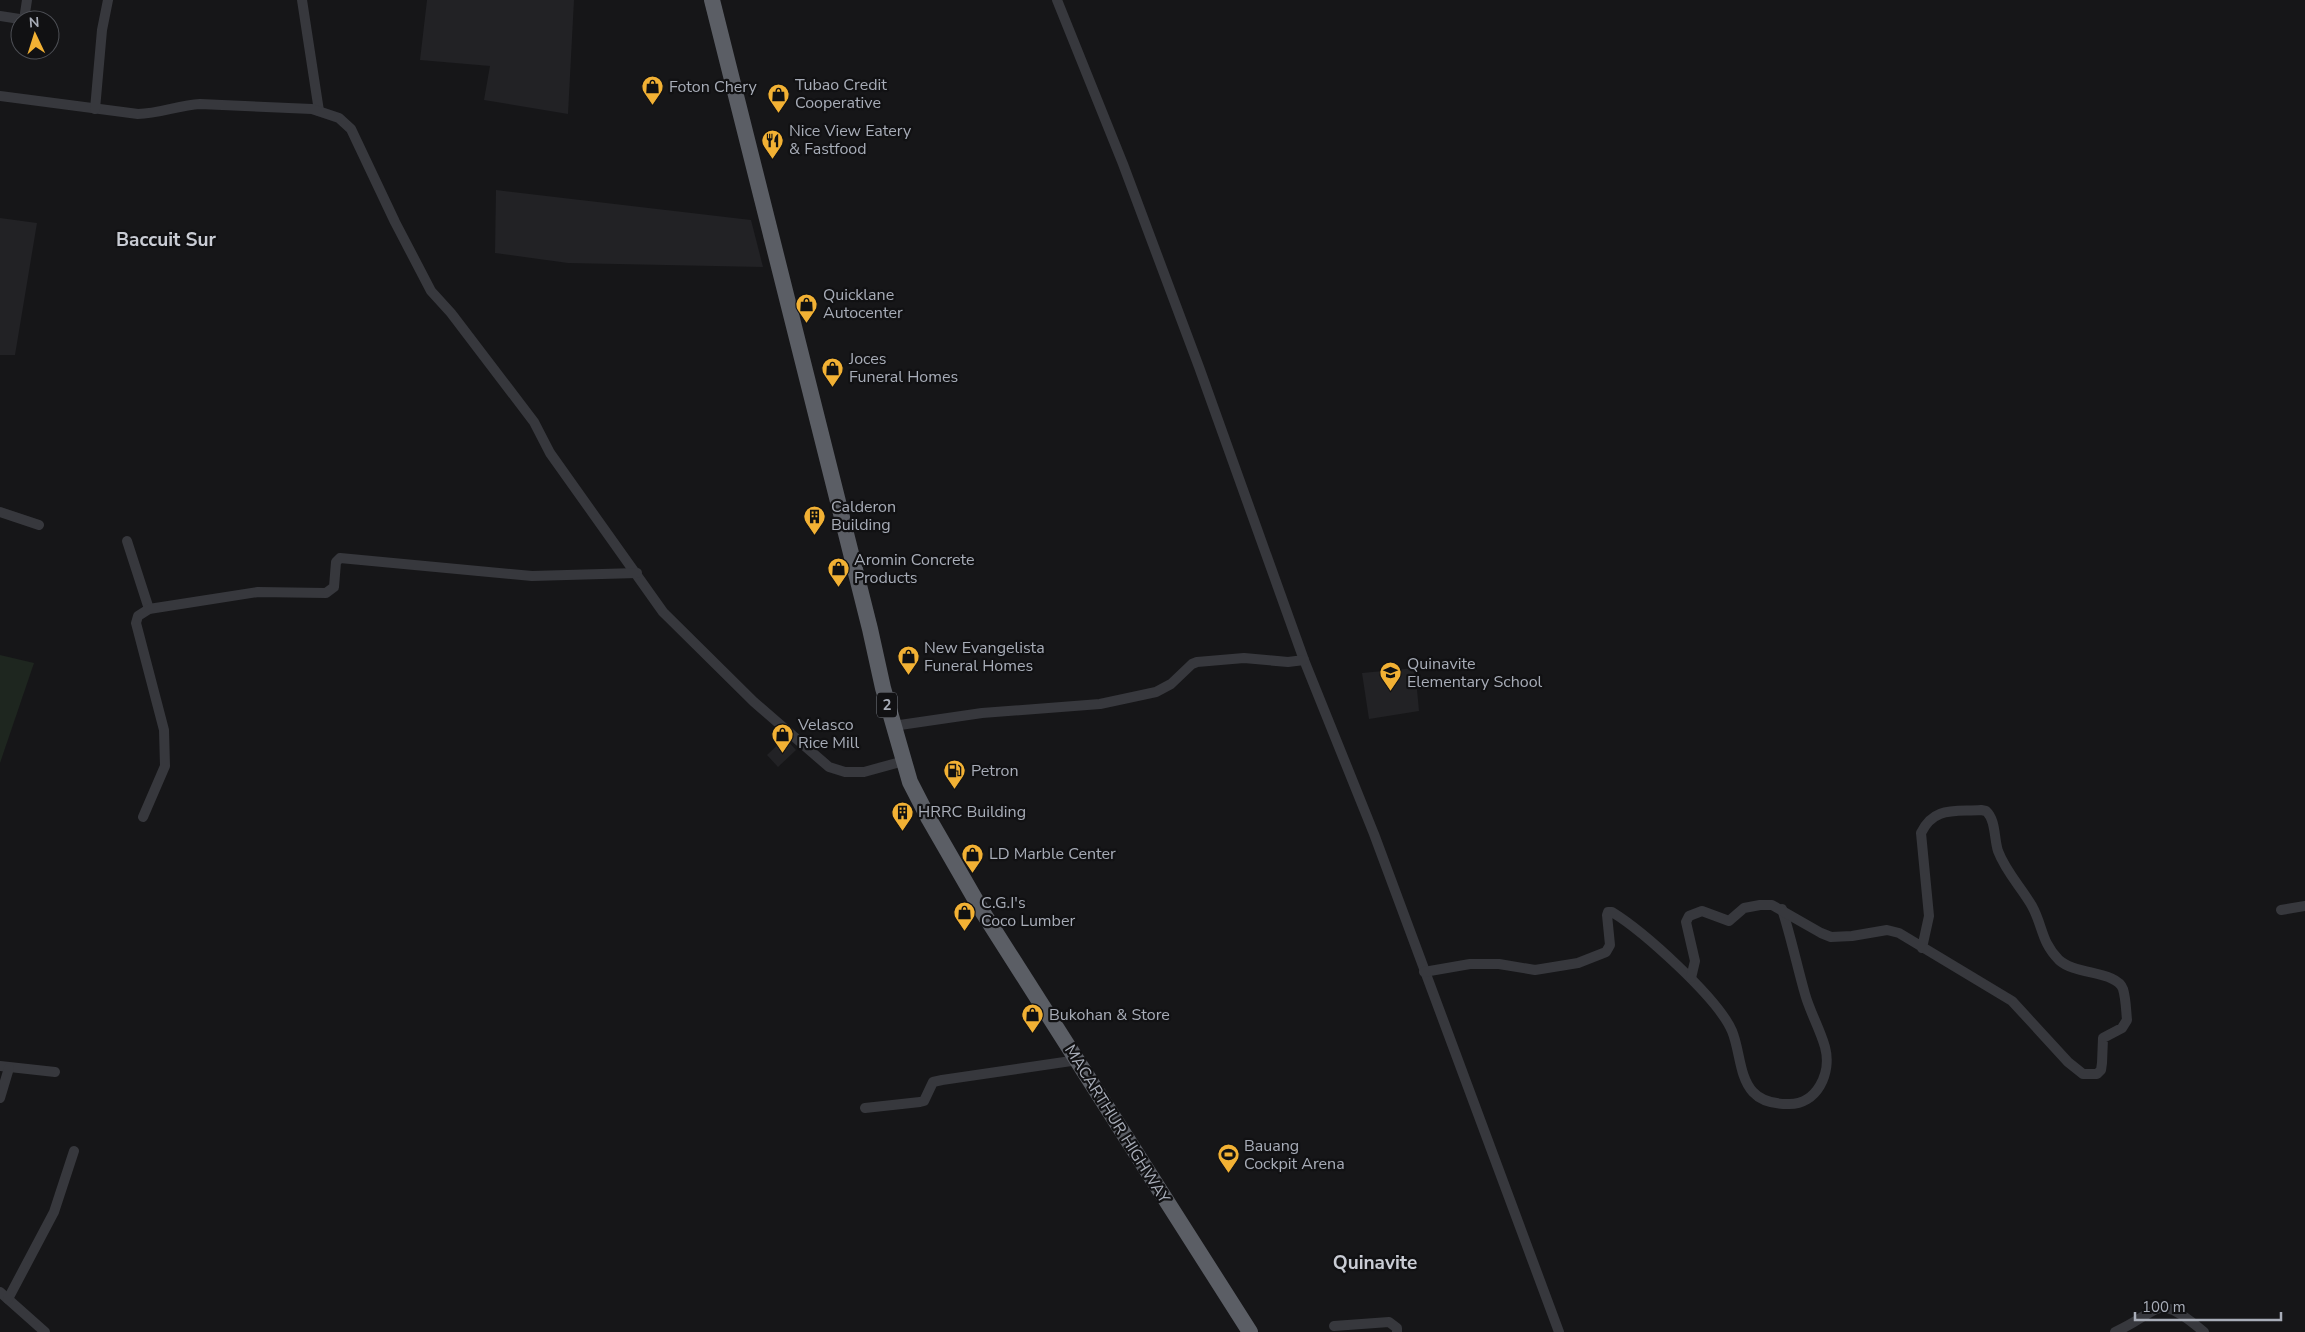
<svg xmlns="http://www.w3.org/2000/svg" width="2305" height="1332" viewBox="0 0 2305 1332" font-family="'Nunito Sans',sans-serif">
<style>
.built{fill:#222225}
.green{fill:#1e261f}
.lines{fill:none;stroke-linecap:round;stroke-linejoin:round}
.minor{stroke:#37383d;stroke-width:10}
.trunk{stroke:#5b5e65;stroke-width:16}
.labels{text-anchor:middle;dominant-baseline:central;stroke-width:4.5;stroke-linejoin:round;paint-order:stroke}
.shield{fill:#111113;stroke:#7b7e86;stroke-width:1}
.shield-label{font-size:15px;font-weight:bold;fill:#a8adb8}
.poi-label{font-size:16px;fill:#a8adb8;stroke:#111113;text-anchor:start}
.street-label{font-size:16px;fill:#a8adb8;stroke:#111113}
.quarter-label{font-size:19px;font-weight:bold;fill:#c9ccd4;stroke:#111113}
</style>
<rect width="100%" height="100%" fill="#161618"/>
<g class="built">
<path d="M427,0H574L568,114L484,100L490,66L420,60Z"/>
<path d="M496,190L751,220L763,267L568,263L495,253Z"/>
<path d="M0,218L37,223L15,355H0Z"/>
<path d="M1415,668L1419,711L1369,719L1362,673Z"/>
<path d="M785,738L796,750L778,767L767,755Z"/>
</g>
<path class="green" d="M0,655L34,663L0,763Z"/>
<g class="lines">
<g class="minor">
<path d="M302,0L319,111"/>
<path d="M1057,0L1123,164L1199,367L1304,660L1374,834L1559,1332"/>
<path d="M0,16L26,20"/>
<path d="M24,20L27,0"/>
<path d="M50,24H51"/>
<path d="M0,96L138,114C159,114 179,105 200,104L312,109L339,118L351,129L395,222L431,291L451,313L534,422L550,453L663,612L754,702L829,767L845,772H864L904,761"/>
<path d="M95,109L102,30L108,0"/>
<path d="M0,512L39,525"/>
<path d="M127,541L149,609"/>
<path d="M893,726L982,713L1100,704L1156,692L1171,684L1192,664L1197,662L1244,658L1288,662L1304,660"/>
<path d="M143,817L165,766L164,730L136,623L138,616L149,609L258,592L326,593L334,587L336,562L340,558L532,576L637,573"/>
<path d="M2281,910L2305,906"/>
<path d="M1424,972L1470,964H1499L1535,970L1578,963L1606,952L1610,945L1607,915L1608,912H1612C1643,931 1718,998 1732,1031C1740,1050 1739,1077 1753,1092C1762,1102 1776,1104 1788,1104C1817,1105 1832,1073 1825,1047C1820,1029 1810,1012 1805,994C1797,966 1791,937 1782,909"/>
<path d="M1691,978L1695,961L1686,922L1689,916L1702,911L1729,921L1744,908L1760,905H1772L1821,933L1831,937L1852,936L1887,930L1899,933L2012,1001L2068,1062L2083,1074H2097L2101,1070L2102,1063L2103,1038L2122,1028L2127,1020C2126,1010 2126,999 2123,989C2117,971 2075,975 2059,960C2041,942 2043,926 2032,906C2021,887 2006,872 1998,851C1994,839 1996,820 1986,811L1981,810C1955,812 1934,806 1921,833L1929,916L1922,948"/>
<path d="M0,1066L55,1072"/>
<path d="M0,1098L9,1068"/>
<path d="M865,1108L920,1102L924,1101L933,1082L942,1080L1078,1060"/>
<path d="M0,1292L45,1332"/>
<path d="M8,1299L54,1212L74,1151"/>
<path d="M1334,1326L1389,1322L1397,1328V1332"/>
<path d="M2115,1332C2162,1311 2155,1290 2204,1332"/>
</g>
<path class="trunk" d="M712,0L870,629L883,688L910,782L929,819L982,911L1250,1332"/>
</g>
<defs>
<symbol id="shop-pin" viewBox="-11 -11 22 30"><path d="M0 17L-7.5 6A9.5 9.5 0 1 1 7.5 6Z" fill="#f2b134" stroke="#111113"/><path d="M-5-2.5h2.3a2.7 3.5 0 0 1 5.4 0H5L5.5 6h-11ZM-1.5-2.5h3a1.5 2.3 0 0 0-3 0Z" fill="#111"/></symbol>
<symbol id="restaurant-pin" viewBox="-11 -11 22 30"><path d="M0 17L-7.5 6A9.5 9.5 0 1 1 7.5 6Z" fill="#f2b134" stroke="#111113"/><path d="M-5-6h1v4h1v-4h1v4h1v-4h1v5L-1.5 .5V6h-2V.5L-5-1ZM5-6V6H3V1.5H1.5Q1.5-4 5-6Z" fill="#111"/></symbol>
<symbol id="building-pin" viewBox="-11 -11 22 30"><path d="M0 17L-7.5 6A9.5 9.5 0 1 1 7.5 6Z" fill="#f2b134" stroke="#111113"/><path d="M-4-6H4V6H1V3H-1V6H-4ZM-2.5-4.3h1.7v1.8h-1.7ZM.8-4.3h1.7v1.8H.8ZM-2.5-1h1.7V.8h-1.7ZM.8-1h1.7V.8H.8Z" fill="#111"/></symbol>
<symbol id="school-pin" viewBox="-11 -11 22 30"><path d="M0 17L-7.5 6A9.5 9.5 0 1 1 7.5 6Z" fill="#f2b134" stroke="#111113"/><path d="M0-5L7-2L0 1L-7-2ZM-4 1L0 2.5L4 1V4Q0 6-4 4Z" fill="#111"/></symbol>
<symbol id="fuel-pin" viewBox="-11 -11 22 30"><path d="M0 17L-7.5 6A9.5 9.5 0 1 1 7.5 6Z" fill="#f2b134" stroke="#111113"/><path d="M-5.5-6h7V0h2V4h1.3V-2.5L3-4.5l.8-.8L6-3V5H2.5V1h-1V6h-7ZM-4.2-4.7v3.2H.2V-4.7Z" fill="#111"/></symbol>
<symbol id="stadium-pin" viewBox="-11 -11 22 30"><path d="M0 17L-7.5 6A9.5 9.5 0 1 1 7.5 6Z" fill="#f2b134" stroke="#111113"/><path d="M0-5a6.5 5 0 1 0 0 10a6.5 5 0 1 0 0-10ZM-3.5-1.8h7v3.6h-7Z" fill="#111"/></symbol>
</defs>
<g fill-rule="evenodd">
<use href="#shop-pin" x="640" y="74" width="25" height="34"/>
<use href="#shop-pin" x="766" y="82" width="25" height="34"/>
<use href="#restaurant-pin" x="760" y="128" width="25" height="34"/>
<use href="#shop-pin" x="794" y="292" width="25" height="34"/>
<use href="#shop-pin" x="820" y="356" width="25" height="34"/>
<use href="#building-pin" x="802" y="504" width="25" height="34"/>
<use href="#shop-pin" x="826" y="556" width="25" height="34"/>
<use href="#shop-pin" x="896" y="644" width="25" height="34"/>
<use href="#school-pin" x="1378" y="660" width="25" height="34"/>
<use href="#shop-pin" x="770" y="722" width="25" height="34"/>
<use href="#fuel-pin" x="942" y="758" width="25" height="34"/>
<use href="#building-pin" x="890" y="800" width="25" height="34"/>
<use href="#shop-pin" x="960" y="842" width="25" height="34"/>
<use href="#shop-pin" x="952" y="900" width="25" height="34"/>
<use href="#shop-pin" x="1020" y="1002" width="25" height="34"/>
<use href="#stadium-pin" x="1216" y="1142" width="25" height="34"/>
</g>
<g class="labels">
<rect class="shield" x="877" y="692.5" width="20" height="25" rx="4"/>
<g class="shield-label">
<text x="887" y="705">2</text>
</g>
<g class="poi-label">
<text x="795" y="85">Tubao Credit<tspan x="795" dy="18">Cooperative</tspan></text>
<text x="669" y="87">Foton Chery</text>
<text x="789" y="131">Nice View Eatery<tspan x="789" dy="18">&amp; Fastfood</tspan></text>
<text x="823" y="295">Quicklane<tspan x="823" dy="18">Autocenter</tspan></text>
<text x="849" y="359">Joces<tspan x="849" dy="18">Funeral Homes</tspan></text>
<text x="831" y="507">Calderon<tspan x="831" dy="18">Building</tspan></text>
<text x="854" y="560">Aromin Concrete<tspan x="854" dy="18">Products</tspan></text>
<text x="924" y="648">New Evangelista<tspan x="924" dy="18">Funeral Homes</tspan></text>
<text x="1407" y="664">Quinavite<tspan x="1407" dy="18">Elementary School</tspan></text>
<text x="798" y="725">Velasco<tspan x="798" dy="18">Rice Mill</tspan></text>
<text x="971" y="771">Petron</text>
<text x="918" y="812">HRRC Building</text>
<text x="989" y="854">LD Marble Center</text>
<text x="981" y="903">C.G.I's<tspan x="981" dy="18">Coco Lumber</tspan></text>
<text x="1049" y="1015">Bukohan &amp; Store</text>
<text x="1244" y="1146">Bauang<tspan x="1244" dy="18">Cockpit Arena</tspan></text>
</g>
<g class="street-label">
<text transform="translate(1117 1124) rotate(58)">MACARTHUR HIGHWAY</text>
</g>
<g class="quarter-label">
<text x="166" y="240">Baccuit Sur</text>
<text x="1375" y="1263">Quinavite</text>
</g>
</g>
<g transform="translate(35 35) rotate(356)"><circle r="24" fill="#111113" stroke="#4d4f55"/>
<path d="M0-4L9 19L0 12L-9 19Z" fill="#f2b134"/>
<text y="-8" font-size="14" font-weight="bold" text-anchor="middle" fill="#a8adb8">N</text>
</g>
<path d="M2135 1312v8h146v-8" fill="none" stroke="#a8adb8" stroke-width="2.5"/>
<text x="2142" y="1312" font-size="15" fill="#a8adb8" stroke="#111113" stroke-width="4" paint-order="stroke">100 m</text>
</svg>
